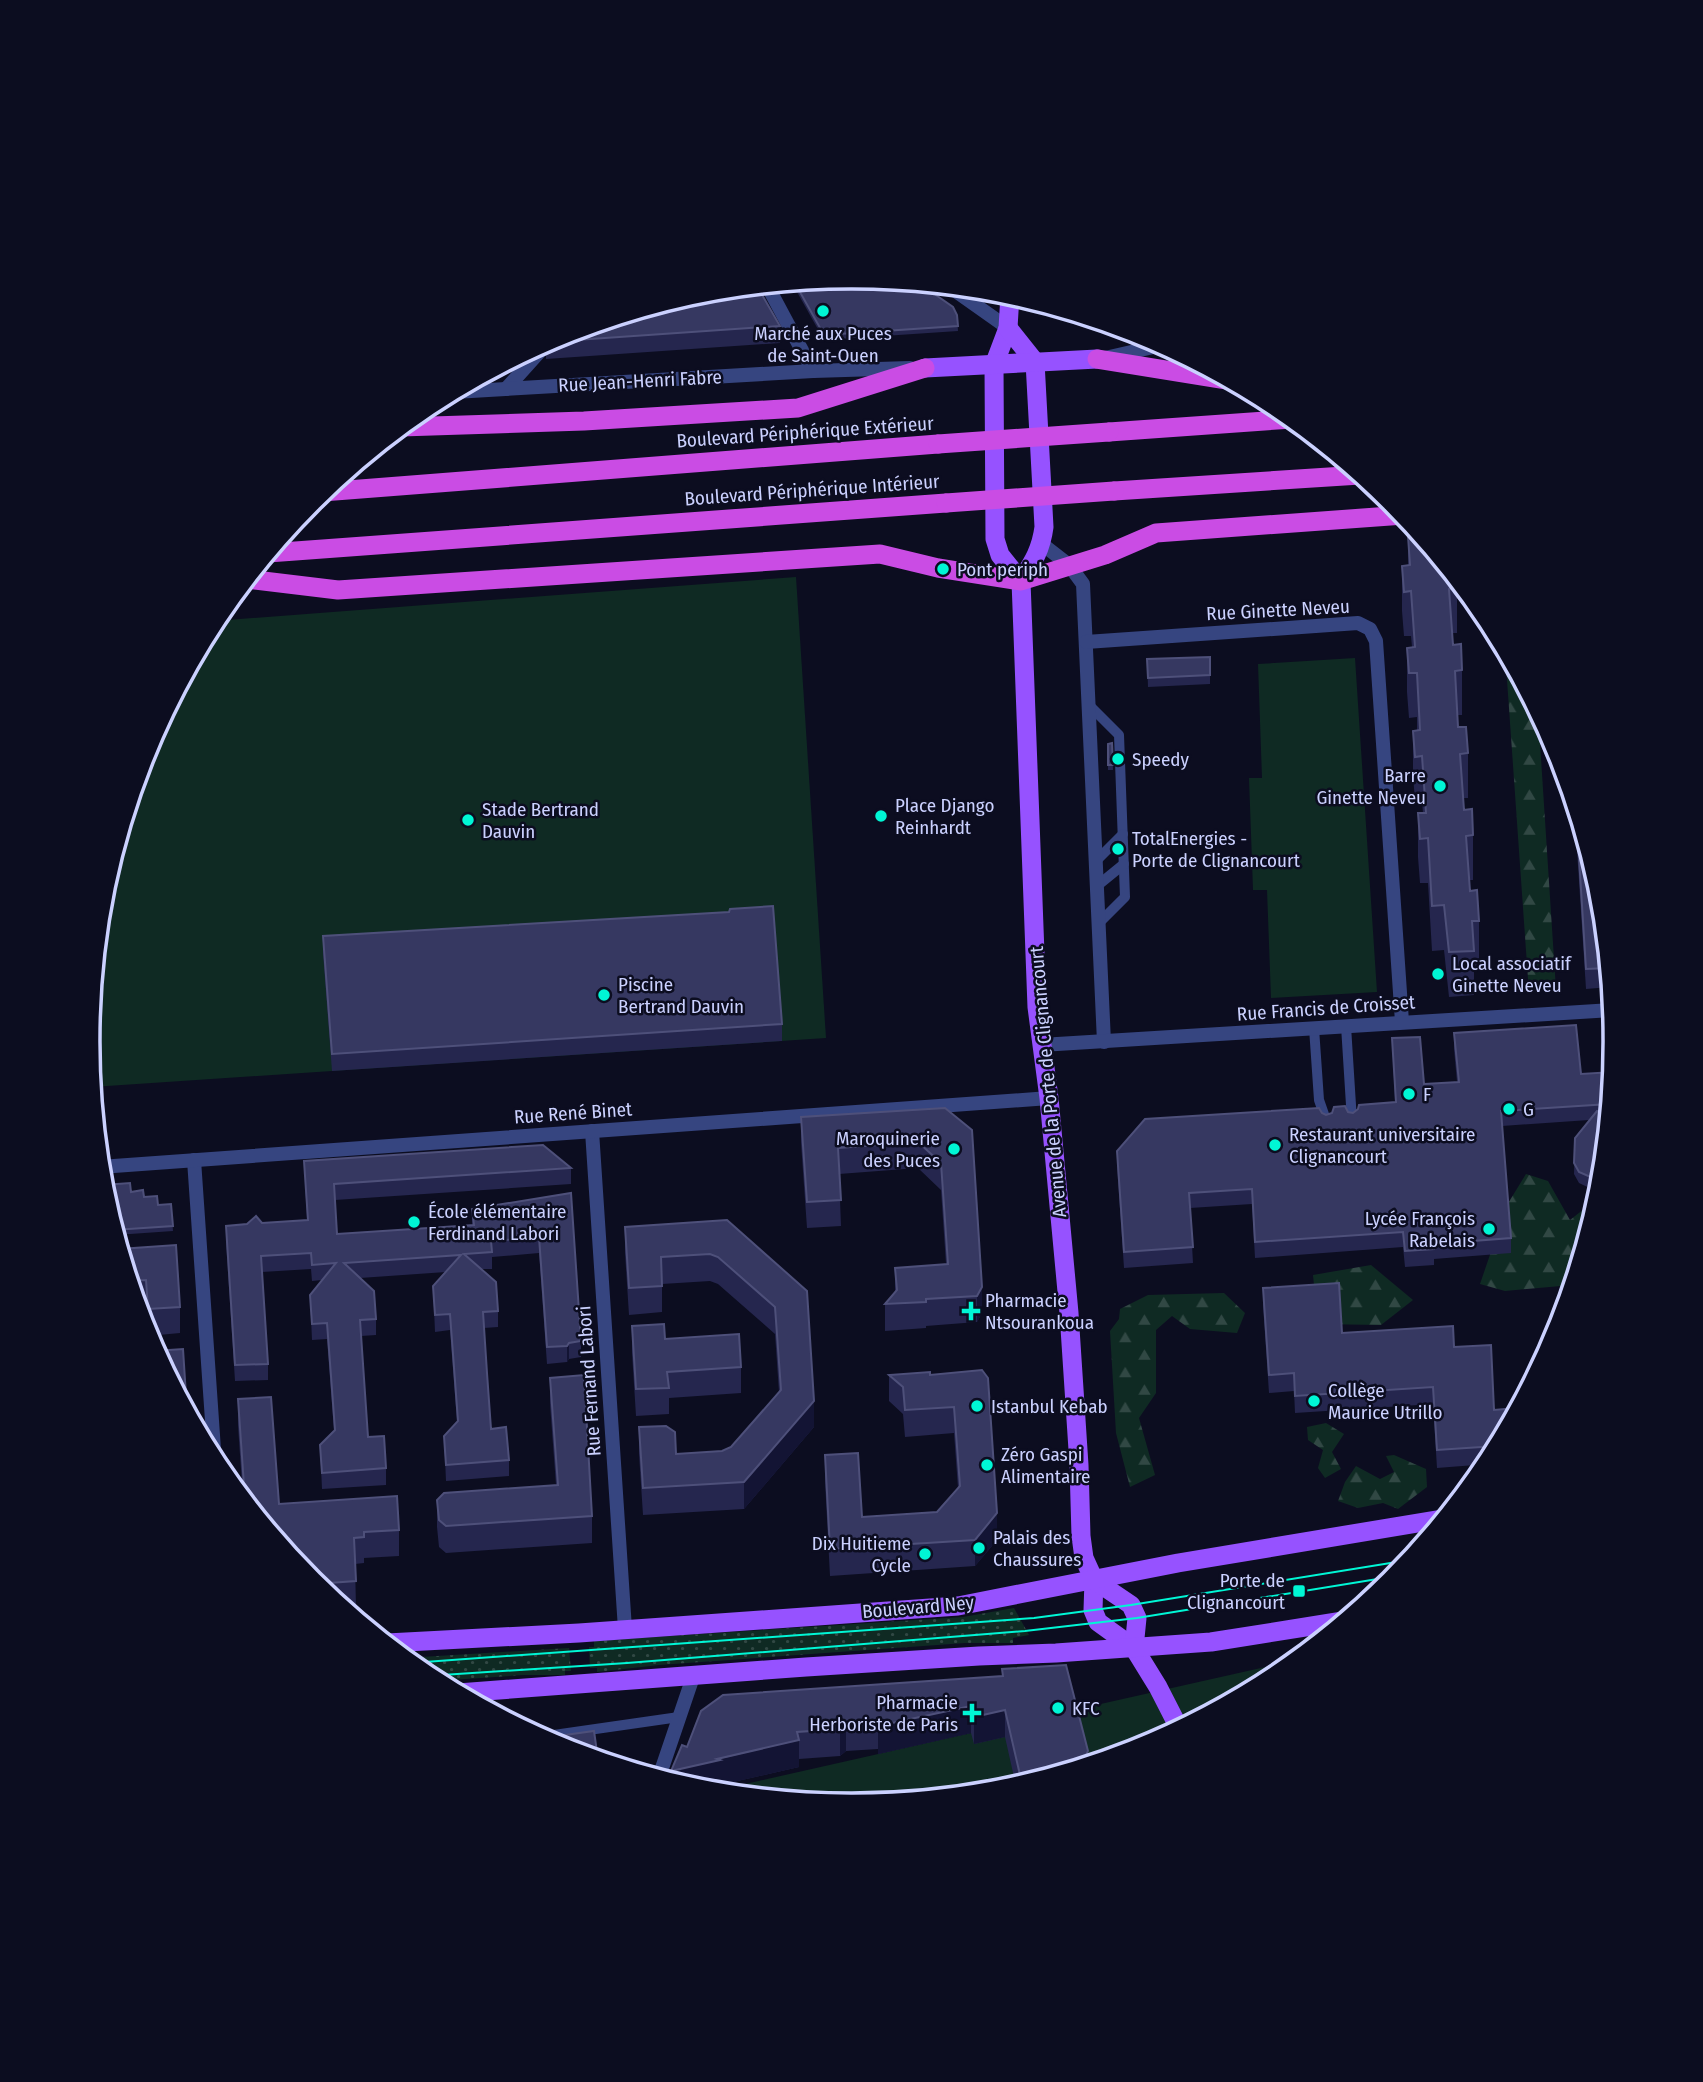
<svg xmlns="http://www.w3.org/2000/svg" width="1703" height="2082" viewBox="0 0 1703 2082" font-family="'Fira Sans Condensed',sans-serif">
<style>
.grass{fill:url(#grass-dots)}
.forest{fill:url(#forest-firs)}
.park{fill:#0f2a23}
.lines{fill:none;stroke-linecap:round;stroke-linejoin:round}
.service{stroke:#364580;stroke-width:10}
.pedestrian{stroke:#364580;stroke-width:14}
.minor{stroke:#364580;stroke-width:14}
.tertiary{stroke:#364580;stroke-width:14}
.primary{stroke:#9652ff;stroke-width:19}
.trunk{stroke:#ca4ce4;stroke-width:19}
.tram{stroke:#00f6d5;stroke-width:2}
.trunk-bridge{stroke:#ca4ce4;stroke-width:19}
.wall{fill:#25264e}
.shaded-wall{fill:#131434}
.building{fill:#363861;stroke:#4e507a;stroke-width:2}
.poi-dot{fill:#00f6d5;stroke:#0c0d20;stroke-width:2.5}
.labels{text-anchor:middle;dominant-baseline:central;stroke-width:5;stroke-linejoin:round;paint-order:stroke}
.poi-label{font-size:19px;fill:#cbd1ff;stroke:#0c0d20;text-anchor:start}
.street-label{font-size:19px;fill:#cbd1ff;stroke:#0c0d20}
.rim{fill:none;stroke:#cbd1ff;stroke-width:3.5}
</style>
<defs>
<pattern id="grass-dots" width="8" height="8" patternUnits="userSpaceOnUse" patternTransform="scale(1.75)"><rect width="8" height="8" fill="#0f2a23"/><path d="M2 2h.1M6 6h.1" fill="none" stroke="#314844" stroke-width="1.8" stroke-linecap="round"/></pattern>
<pattern id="forest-firs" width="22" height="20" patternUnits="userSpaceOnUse" patternTransform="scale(1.75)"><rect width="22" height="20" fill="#0f2a23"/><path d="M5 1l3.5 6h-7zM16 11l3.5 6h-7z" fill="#314844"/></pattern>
</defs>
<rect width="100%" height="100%" fill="#0c0d20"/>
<g class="grass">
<path d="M1014,1608L1029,1635L1013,1638V1643H965L659,1665L597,1672V1668H590L589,1647H594V1641L963,1617Z"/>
<path d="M569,1648L571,1671H565V1675H523L436,1681L427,1676L405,1658Z"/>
</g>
<g class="forest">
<path d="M1505,651L1542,719L1539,728L1556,990L1529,993Z"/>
<path d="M1526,1174L1548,1181L1570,1220L1589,1205L1597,1204L1572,1285L1505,1291L1480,1284L1507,1205Z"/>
<path d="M1371,1265L1413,1300L1381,1325L1318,1324L1313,1275Z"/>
<path d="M1224,1293L1245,1313L1237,1333L1190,1329L1172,1316L1156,1330V1393L1139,1418L1155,1475L1130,1487L1116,1433L1110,1331L1119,1319L1120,1309L1148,1295Z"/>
<path d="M1326,1423L1344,1434L1332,1452L1341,1469L1325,1478L1318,1468L1323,1450L1308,1440L1307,1427Z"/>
<path d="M1394,1455L1426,1469L1427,1487L1398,1509L1383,1503L1358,1508L1338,1501L1345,1482L1356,1466L1380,1479L1394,1472L1386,1456Z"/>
</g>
<g class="park">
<path d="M796,577L826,1038L92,1087L88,1041L102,892L146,748L214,621Z"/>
<path d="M1355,658L1377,992L1271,998L1267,890H1253L1249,778H1262L1258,664Z"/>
<path d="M1296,1660L1276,1676L1143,1747L1016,1786L1013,1777L954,1790L955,1795L851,1805L714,1791Z"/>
</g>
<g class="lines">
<g class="service">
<path d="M1089,705L1119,735L1125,897L1099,923"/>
<path d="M1096,861L1123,834"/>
<path d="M1097,886L1124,864"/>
<path d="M1346,1026L1352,1121"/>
<path d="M1314,1028L1319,1100L1327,1123"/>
<path d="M540,1737L679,1717"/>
<path d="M642,1772L662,1770"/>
</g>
<path class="pedestrian" d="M592,1131L625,1629"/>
<g class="minor">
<path d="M767,285L813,371"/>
<path d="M1105,358L1162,345"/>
<path d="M506,389L550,340"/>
<path d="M454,392L813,371L910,368"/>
<path d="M1042,544L1069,565L1083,584L1104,1042"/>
<path d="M1086,642L1358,623L1370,629L1376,641L1402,1022"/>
<path d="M1041,1045L1612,1010"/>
<path d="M194,1160L215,1464"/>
<path d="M100,1167L1049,1098"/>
<path d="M659,1777L693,1677"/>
</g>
<path class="tertiary" d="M950,287L1008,328"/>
<g class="primary">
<path d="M1010,295L1008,328L994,365L995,539L1000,555L1021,581"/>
<path d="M1008,328L1035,362L1044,527C1041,550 1033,562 1021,581L1037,1007L1049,1098L1069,1313L1079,1465L1081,1536L1084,1558L1094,1580L1093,1610L1098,1622L1134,1648L1158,1687L1179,1728"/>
<path d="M925,368L1097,359"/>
<path d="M1094,1580L1131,1605L1137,1618L1134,1648"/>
<path d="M387,1643L579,1633L958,1606L1178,1563L1442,1519"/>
<path d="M458,1693L806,1667L979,1656L1056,1653L1211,1642L1343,1621"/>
</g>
<g class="trunk">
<path d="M1097,359L1227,380"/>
<path d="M401,427L584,421L798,408L925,368"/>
<path d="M1109,432L1292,419"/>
<path d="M1114,491L1360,475"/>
<path d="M322,492L938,444"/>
<path d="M268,553L946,503"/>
<path d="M247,579L338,590L880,554L938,568L1021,581L1105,555L1156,533L1404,515"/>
</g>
<g class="tram">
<path d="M411,1663L1034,1618L1131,1605L1409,1560"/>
<path d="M427,1676L627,1663L1025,1631L1137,1618L1396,1576"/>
</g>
<g class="trunk-bridge">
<path d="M938,444L1109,432"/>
<path d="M946,503L1114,491"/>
</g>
</g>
<g class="wall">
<path d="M852,277L957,315L958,331L824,340L792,283Z"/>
<path d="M780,326V343L546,359V342L560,335Z"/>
<path d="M525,353L518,361L509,362Z"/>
<path d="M1408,536L1457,588V633H1452L1453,645L1462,670V715H1458V727L1468,753V798H1463L1464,810L1473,835V880H1469L1470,891L1479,921V965L1474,966V995L1449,997L1444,950L1432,951L1428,883H1420L1418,857V813H1423L1422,801H1415L1413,775V731L1417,730V717L1409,718L1407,692V648L1412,647L1411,636H1404L1402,611V566L1408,565Z"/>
<path d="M1210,657V684L1148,687L1147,659Z"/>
<path d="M1112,743L1113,770H1108V744Z"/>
<path d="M1574,804L1601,892L1610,987L1586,989Z"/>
<path d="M323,936L782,1024V1041L332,1071L323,953Z"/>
<path d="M1454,1033L1581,1074L1613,1072L1600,1193L1579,1183L1574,1174L1575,1138L1589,1120L1502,1126L1511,1238V1253L1434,1259V1265L1405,1267L1403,1247L1255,1258L1252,1204L1190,1208L1193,1263L1124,1268L1117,1166V1151L1322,1113L1326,1115L1348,1112L1353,1113L1395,1102L1392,1038L1424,1084L1457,1082L1454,1049Z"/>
<path d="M945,1108L982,1313L977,1322L926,1326V1328L885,1331V1304L895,1292V1268L946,1264L941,1190L918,1168L839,1174L841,1226L807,1228L801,1143V1117Z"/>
<path d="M304,1161L571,1168V1184L335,1200L337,1234L472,1226V1209L571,1193L581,1341V1357L569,1359L567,1362L547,1364L539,1253L492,1257V1269H481L498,1311V1327L484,1328L491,1429L509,1460V1476L446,1481L444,1436L457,1422L450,1330L435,1332L433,1286L446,1272L360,1278L376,1319V1335L361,1336L368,1437L386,1468V1485L322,1489L320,1445L334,1431L327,1339L312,1340L310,1295L322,1280L312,1281L311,1269L262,1272L268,1364V1380L235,1381L226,1242V1226L307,1220Z"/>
<path d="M131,1192L158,1205L171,1204L173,1231L116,1235L103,1194Z"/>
<path d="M727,1220L807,1291L814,1427L744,1509L643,1515L639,1454V1427L676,1454L722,1451L731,1447L779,1392L775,1334L718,1284L710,1281L662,1284V1312L629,1315L625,1253V1227Z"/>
<path d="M120,1249L180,1307V1333L148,1336L146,1307H138Z"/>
<path d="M1263,1288L1342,1333L1454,1347L1494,1410L1517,1408L1488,1464L1437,1468L1433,1404L1295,1413L1294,1391L1269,1393L1263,1305Z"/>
<path d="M632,1326L741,1367V1393L669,1398V1414L636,1416L632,1353Z"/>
<path d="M982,1370L997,1540L975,1566L830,1576L825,1481V1455L862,1517L937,1512L958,1488L954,1433L905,1437L903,1414L889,1401V1375H930Z"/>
<path d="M550,1378L592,1516V1543L446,1553L439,1547L437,1527V1500L556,1485L550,1404Z"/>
<path d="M238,1399L279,1504L399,1530V1556L364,1558V1563L355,1564L356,1607L344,1608L311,1581L243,1498L238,1426Z"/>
<path d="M1002,1669L1088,1764L1016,1786L1005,1737L974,1744L971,1733L878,1754V1749L846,1751L840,1756L799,1759V1767L720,1785V1787L705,1791L671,1781L687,1747L1002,1676Z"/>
</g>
<g class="shaded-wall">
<path d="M982,1287V1313L977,1322V1296Z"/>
<path d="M569,1343V1359L567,1362V1346Z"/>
<path d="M814,1401V1427L744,1509V1482Z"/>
<path d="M997,1513V1540L975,1566V1540Z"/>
<path d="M971,1706V1733L878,1754V1726Z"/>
<path d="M1005,1710V1737L974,1744V1717Z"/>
<path d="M846,1724V1751L840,1756V1729Z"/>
<path d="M799,1740V1767L720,1785V1787L705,1791L671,1781V1771Z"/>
<path d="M1088,1751V1764L1020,1784V1775Z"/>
</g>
<g class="building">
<path d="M852,277L920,284L953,307L957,315L958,326L824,335L795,283Z"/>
<path d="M757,286L780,326L547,342L560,335L703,292Z"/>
<path d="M1420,535L1456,579L1457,588L1449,589L1453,645L1461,644L1462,670L1455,671L1458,727H1466L1468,753L1460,754L1464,810L1472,809L1473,835L1466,836L1470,891L1477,890L1479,921H1472L1474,951L1449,952L1444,905L1432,906L1428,838L1420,839L1418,813H1426L1422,756L1415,757L1413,731L1420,730L1417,673H1409L1407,648L1415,647L1411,591L1404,592L1402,566L1410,565L1408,536Z"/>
<path d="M1210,657V675L1148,678L1147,659Z"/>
<path d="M1112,743L1113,765H1108V744Z"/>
<path d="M1576,810L1601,892L1608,968L1586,969Z"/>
<path d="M773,906L782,1024L332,1054L323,936L729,912L730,909Z"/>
<path d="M1576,1025L1581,1074L1613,1072L1609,1104L1501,1111L1511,1238L1434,1244V1249L1405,1251L1403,1232L1255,1242L1252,1189L1189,1193L1193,1247L1124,1252L1117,1151L1145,1119L1319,1108L1322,1113L1326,1115L1332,1113L1334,1107L1345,1106L1348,1112L1353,1113L1358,1109L1359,1105L1396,1102L1392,1038L1420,1037L1424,1084L1459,1082L1454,1033Z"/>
<path d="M945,1108L972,1130L982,1287L977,1296L926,1299V1302L885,1304L897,1290L895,1268L948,1264L941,1163L918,1142L838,1148L841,1200L807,1202L801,1117Z"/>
<path d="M1597,1111L1608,1115L1602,1182L1579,1172L1574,1163L1575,1138Z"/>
<path d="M543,1145L571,1168L334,1184L337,1234L474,1225L472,1209L571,1193L581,1341L569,1343L567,1346L547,1347L539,1237L491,1241L492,1252L464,1254L496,1282L498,1311L483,1312L487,1373L491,1429L506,1427L509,1460L446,1465L444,1436L458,1421L450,1314L435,1315L433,1286L461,1255L344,1263L374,1291L376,1319L360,1320L368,1437L384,1436L386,1468L322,1473L320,1445L335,1430L331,1376L327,1323L312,1324L310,1295L336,1263L312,1265L311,1253L261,1256L268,1364L235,1365L226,1226L247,1224L256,1216L262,1223L308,1220L304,1161Z"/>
<path d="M130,1183L131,1192L143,1190L144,1197L157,1196L158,1205L171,1204L173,1226L114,1230L103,1194H105L104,1185Z"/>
<path d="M727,1220L807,1291L814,1401L744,1482L643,1488L639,1427L666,1426L675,1432L676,1454L722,1451L731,1447L781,1390L775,1307L718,1257L710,1254L661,1257L662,1286L629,1288L625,1227Z"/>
<path d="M176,1245L180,1307L148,1309L146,1280L130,1281L120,1249Z"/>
<path d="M1339,1283L1342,1333L1453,1326L1454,1347L1491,1345L1494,1410L1517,1408L1502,1437H1496V1446L1437,1450L1433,1387L1295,1396L1294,1373L1269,1375L1263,1288Z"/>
<path d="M664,1324L665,1339L739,1334L741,1367L667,1372L669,1388L636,1389L632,1326Z"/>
<path d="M183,1349L187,1411L155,1351Z"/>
<path d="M982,1370L988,1378L997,1513L975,1540L830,1549L825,1455L858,1453L862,1517L937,1512L960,1486L954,1407L905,1410L903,1387L889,1375L930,1372V1375Z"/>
<path d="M584,1375L592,1516L446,1526L439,1520L437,1500L444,1493L558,1485L550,1378Z"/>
<path d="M271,1397L279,1504L397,1496L399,1530L364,1532V1537L354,1538L356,1581L315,1584L311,1581L245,1500L238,1399Z"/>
<path d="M1066,1665L1088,1751L1083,1761L1020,1775L1005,1710L974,1717L971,1706L878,1726V1722L846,1724L840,1729L797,1732L799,1740L717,1759L720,1760L671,1771L682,1745L687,1747L701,1711L723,1695L1003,1676L1002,1669Z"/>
<path d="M594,1731L598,1759L559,1747L543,1738Z"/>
</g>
<g class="poi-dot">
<circle cx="823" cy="311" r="7"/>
<circle cx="943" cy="569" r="7"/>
<circle cx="1118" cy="759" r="7"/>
<circle cx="1440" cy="786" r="7"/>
<circle cx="881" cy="816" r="7"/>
<circle cx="468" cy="820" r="7"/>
<circle cx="1118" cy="849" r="7"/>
<circle cx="1438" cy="974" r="7"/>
<circle cx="604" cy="995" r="7"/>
<circle cx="1409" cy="1094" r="7"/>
<circle cx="1509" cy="1109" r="7"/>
<circle cx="1275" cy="1145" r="7"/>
<circle cx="954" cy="1149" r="7"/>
<circle cx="414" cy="1222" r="7"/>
<circle cx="1489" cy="1229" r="7"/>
<path d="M967.5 1300.5h7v7h7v7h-7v7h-7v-7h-7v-7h7z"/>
<circle cx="1314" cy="1401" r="7"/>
<circle cx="977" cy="1406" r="7"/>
<circle cx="987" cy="1465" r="7"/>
<circle cx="979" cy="1548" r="7"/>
<circle cx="925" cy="1554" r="7"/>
<rect x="1292" y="1584" width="14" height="14" rx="3.5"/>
<circle cx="1058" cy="1708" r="7"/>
<path d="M968.5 1702.5h7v7h7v7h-7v7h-7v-7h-7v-7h7z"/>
</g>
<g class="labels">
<g class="poi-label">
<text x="823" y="333" text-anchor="middle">Marché aux Puces<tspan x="823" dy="22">de Saint-Ouen</tspan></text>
<text x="957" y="569">Pont periph</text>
<text x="1132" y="759">Speedy</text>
<text x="1426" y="775" text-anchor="end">Barre<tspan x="1426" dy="22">Ginette Neveu</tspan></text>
<text x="895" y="805">Place Django<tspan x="895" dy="22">Reinhardt</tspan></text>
<text x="482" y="809">Stade Bertrand<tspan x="482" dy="22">Dauvin</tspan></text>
<text x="1132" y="838">TotalEnergies -<tspan x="1132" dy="22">Porte de Clignancourt</tspan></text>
<text x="1452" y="963">Local associatif<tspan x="1452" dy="22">Ginette Neveu</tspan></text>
<text x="618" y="984">Piscine<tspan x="618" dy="22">Bertrand Dauvin</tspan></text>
<text x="1423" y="1094">F</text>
<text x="1523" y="1109">G</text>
<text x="1289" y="1134">Restaurant universitaire<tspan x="1289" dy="22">Clignancourt</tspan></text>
<text x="940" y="1138" text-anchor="end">Maroquinerie<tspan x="940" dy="22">des Puces</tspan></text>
<text x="428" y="1211">École élémentaire<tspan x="428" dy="22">Ferdinand Labori</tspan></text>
<text x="1475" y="1218" text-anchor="end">Lycée François<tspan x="1475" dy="22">Rabelais</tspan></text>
<text x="985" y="1300">Pharmacie<tspan x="985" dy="22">Ntsourankoua</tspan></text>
<text x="1328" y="1390">Collège<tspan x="1328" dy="22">Maurice Utrillo</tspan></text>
<text x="991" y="1406">Istanbul Kebab</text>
<text x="1001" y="1454">Zéro Gaspi<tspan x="1001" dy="22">Alimentaire</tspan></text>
<text x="993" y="1537">Palais des<tspan x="993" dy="22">Chaussures</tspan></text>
<text x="911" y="1543" text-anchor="end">Dix Huitieme<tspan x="911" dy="22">Cycle</tspan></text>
<text x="1285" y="1580" text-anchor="end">Porte de<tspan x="1285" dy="22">Clignancourt</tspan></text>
<text x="958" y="1702" text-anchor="end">Pharmacie<tspan x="958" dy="22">Herboriste de Paris</tspan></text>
<text x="1072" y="1708">KFC</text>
</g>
<g class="street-label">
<text transform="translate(640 381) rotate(-3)">Rue Jean-Henri Fabre</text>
<text transform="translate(805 432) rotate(-4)">Boulevard Périphérique Extérieur</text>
<text transform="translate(812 490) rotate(-4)">Boulevard Périphérique Intérieur</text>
<text transform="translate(1278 610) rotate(-3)">Rue Ginette Neveu</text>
<text transform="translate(1326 1008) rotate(-4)">Rue Francis de Croisset</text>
<text transform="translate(1048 1082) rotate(-95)">Avenue de la Porte de Clignancourt</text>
<text transform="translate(573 1113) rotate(-4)">Rue René Binet</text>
<text transform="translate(589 1381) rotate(-94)">Rue Fernand Labori</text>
<text transform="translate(918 1607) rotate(-5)">Boulevard Ney</text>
</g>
</g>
<path d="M0 0H1703V2082H0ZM851 289H852A751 751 0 0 1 1603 1040V1042A751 751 0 0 1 852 1793H851A751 751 0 0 1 100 1042V1040A751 751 0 0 1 851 289Z" fill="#0c0d20" fill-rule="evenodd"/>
<path class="rim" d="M851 289H852A751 751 0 0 1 1603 1040V1042A751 751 0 0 1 852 1793H851A751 751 0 0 1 100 1042V1040A751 751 0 0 1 851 289Z"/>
</svg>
